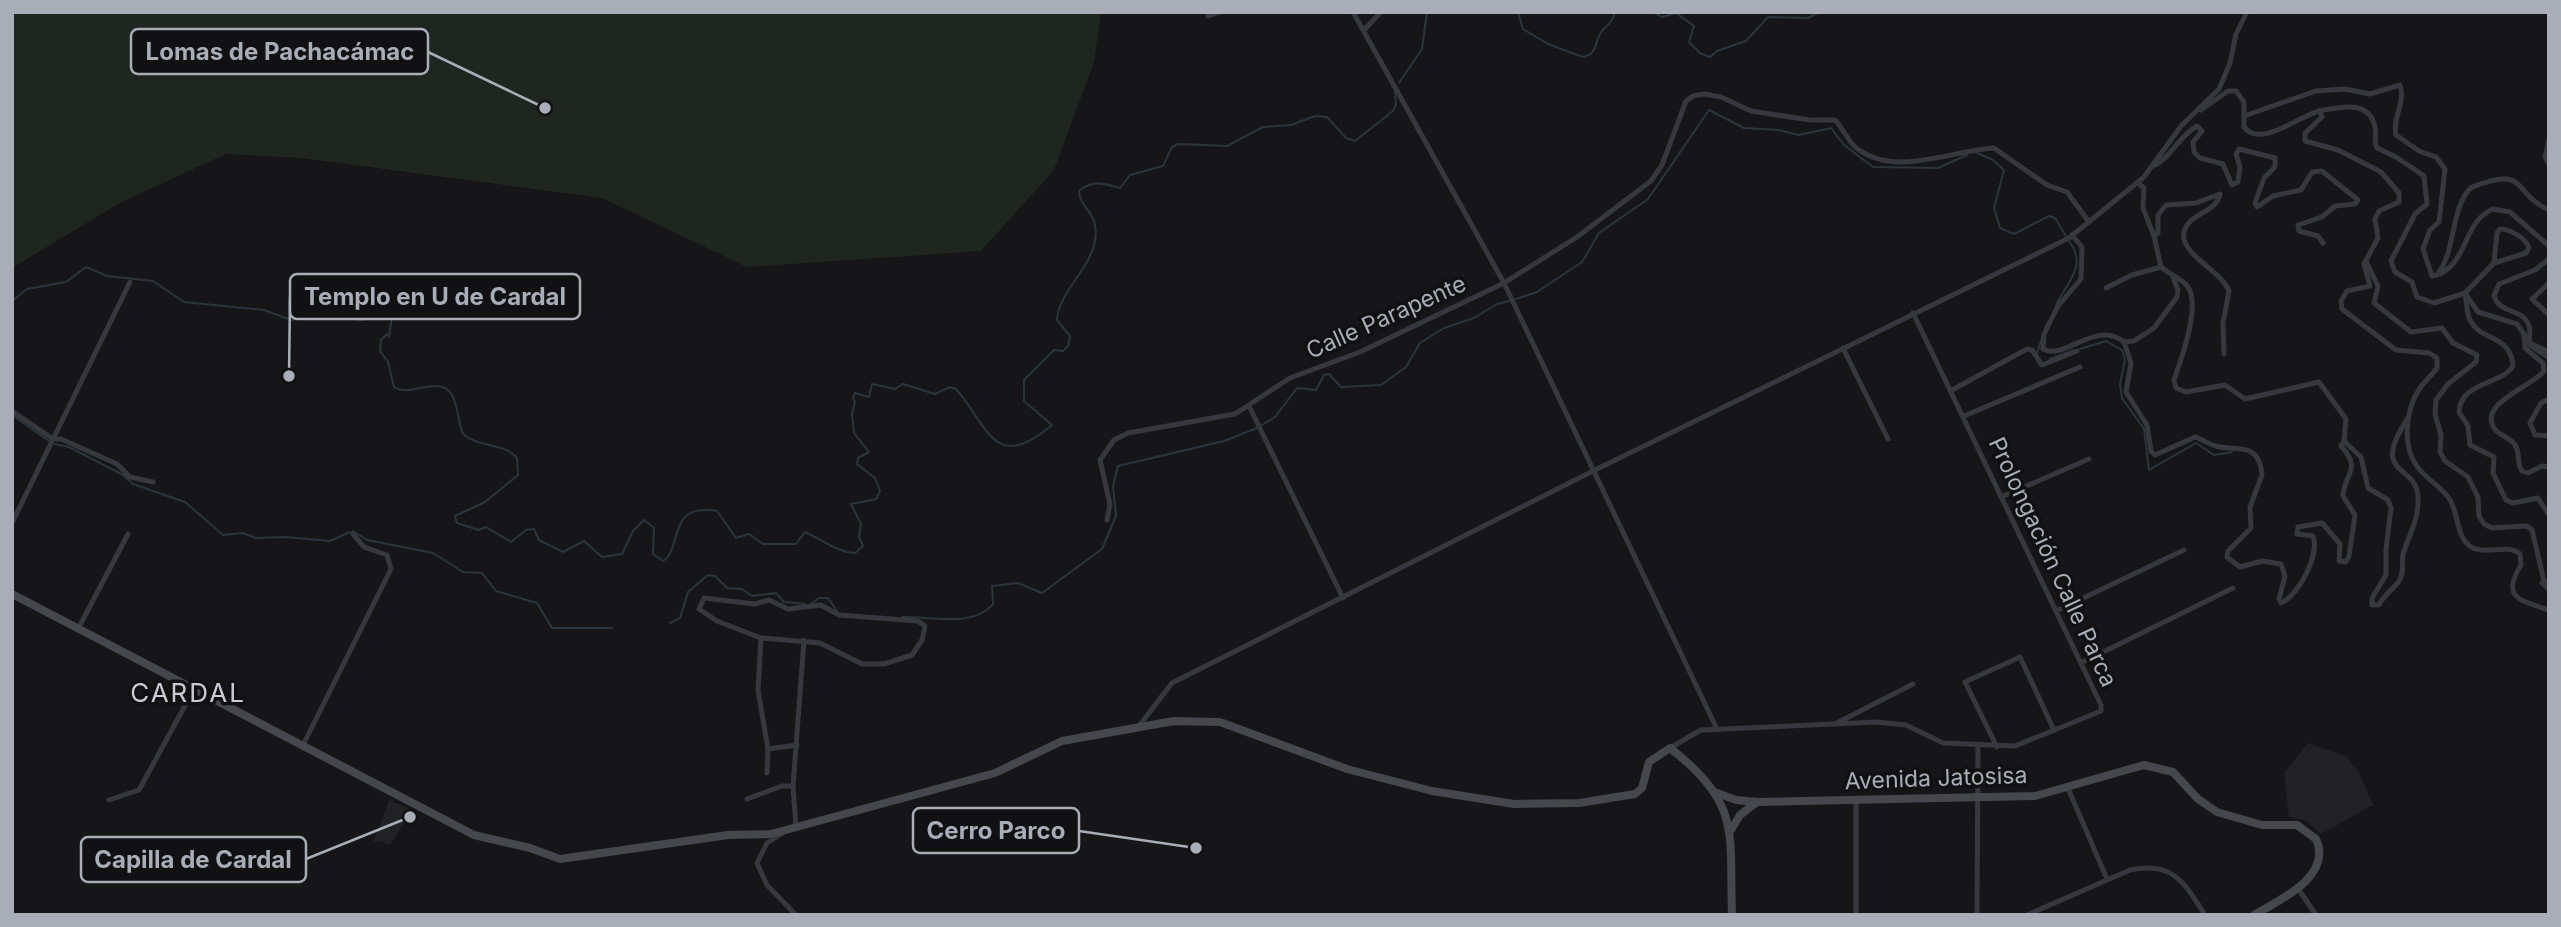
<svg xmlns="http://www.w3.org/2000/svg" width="2561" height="927" viewBox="0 0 2561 927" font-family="Inter,sans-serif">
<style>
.built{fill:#222225}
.green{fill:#1e261f}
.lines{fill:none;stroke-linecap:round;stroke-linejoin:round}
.stream{stroke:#2c353c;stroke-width:2}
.street{stroke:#37383d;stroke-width:5}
.secondary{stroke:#45474d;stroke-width:8}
.labels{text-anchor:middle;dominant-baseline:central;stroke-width:7;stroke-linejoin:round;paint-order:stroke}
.street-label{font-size:23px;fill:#a8adb8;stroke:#111113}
.quarter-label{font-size:26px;letter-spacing:2px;fill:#c9ccd4;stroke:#111113}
.leader{fill:none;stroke:#a8adb8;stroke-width:2.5}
.callout-dot{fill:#a8adb8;stroke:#111113;stroke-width:2.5}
.callout{fill:#111113;stroke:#a8adb8;stroke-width:2.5}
.callout-label{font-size:24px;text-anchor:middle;font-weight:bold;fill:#a8adb8}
</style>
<rect width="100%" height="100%" fill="#161618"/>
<g class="built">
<path d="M2308,743L2346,756L2359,772L2373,805L2321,834L2307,821L2289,817L2284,773Z"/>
<path d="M389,800L412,810L390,845L380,841L373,843Z"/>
</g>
<path class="green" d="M12,12H1101L1094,62L1054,170L981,251L747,267L602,198L302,158L226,154L118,204L12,268Z"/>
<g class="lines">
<g class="stream">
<path d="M1518,12L1523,29L1548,44L1583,57C1599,53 1594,41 1602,31C1608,24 1613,22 1615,12"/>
<path d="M1653,12L1662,17L1676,13L1694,26L1689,42L1700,53L1710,57L1717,51L1746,41L1768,17L1808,18L1820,12"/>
<path d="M1399,83L1422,49L1427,12"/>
<path d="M1975,152L1993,160L2004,170L1994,208L2000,228L2014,234L2049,216L2055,218L2066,236"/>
<path d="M1516,299L1537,292L1582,262L1599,233L1648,199L1709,110L1744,128L1779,130L1799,135L1831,128L1844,145L1873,167L1938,168L1967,155"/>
<path d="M12,301L27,289L66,282L86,267L107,276L153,281L184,302L264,310L291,320L319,315L361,320L392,316L389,337L387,334L381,340L380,351L388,362L394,387C411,398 440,374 452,395C458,406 458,422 463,434C478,448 504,442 517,458L518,475L485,502L455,516L457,523L479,530L486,527L511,542L526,530L534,529L539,540L563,552L584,541L602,557L622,554L633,531L644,520L654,528L653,554L663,561C683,549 666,502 717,511L736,538L749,534L763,544H796L805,532C823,540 836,552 855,553L863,546L859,537L861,524L851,504L876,499L880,491L875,478L857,464L858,458L869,452L854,433L852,414L855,402L853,398L855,393L869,397L872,384L895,389L903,384L935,394L950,387L956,389C989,427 994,474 1052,425L1024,401V380L1054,350L1063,351L1068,346L1070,336L1057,320C1059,291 1090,270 1095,241C1100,212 1079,208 1079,191C1093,179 1105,184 1120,188L1130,175L1163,166L1172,147L1178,144L1227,146L1263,127L1291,125L1315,116L1327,117L1346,138L1355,141L1393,111L1396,105L1395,90"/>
<path d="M2056,305C2067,282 2088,266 2069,241"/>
<path d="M2080,349L2106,341L2122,350L2125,360L2120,384L2122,398L2144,429L2149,470L2196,443L2214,455L2232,452"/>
<path d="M2037,353L2047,323"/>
<path d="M2050,359L2074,350"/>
<path d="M12,415L49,441"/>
<path d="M1262,425L1275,417L1297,388L1316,390L1324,375L1329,374L1341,387L1381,385L1406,367L1420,343L1444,328L1474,318L1497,304L1509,301"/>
<path d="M55,444L69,447L123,475L133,484L185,502L223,535L243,533L256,538L285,537L330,541L350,532"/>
<path d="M353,531L367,540L433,553L463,572L482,573L496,591L537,603L552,628H612"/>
<path d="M811,604L819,598H828L837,611"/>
<path d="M902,617C927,616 974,628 993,604L992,586L1018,583L1042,593L1102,549L1116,516L1113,486L1118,466L1224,441L1257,428"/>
<path d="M670,623L680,618L688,592L708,575L715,576L727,588L742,589L752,596L776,593L784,602L805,604"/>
</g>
<g class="street">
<path d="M1353,12L1504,283L1717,729"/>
<path d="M1208,16L1220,12"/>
<path d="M1364,30L1381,12"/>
<path d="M2201,110L2228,91H2236L2244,102V127C2260,149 2300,115 2320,111L2322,117L2305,133V141L2338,150L2381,172L2399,193V202L2379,211L2375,219L2378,238L2364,264L2370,286L2347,291L2341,301L2342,309L2396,350L2429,353L2437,358V368C2432,375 2425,381 2420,388C2405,410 2401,449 2420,470C2429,481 2443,488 2450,500C2460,516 2455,538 2473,548C2488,555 2507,543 2520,554L2521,565C2501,597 2518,600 2549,610"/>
<path d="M2318,111C2338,108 2369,98 2375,127C2377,135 2373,141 2377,148L2396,157L2424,176L2427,204L2415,214L2391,261L2395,272L2412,282L2417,297L2434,303L2465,293L2478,312L2517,324L2530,343L2549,352"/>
<path d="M2244,116L2316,91L2345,89L2370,94L2400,85C2406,102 2392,118 2396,135L2419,151L2436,157L2445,169L2439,222L2430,230L2423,249L2432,276L2437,275C2457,250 2450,206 2472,187C2529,165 2511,193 2549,210"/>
<path d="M2549,139L2545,157L2549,164"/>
<path d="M2153,166C2168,161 2180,135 2197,126L2202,131L2193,142L2194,152L2200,158L2223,164L2232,185L2238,182L2240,167L2236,154L2239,149L2275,158V167L2264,178L2255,203L2257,207L2273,196L2301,190L2312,172L2322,171L2358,200L2355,204L2335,206L2322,217L2298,225L2299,231L2318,236L2323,243"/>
<path d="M2138,183L2144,188L2143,208L2154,236L2158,233V215L2166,205L2196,203L2220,194C2217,213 2188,213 2184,232C2179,254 2221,270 2229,291L2223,323L2224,354"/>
<path d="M2500,229C2510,229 2526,238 2529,248L2526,253L2494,263L2497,233Z"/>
<path d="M2072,235L2082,247L2081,279L2058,306L2044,334L2043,349C2065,361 2096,319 2124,342L2131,363L2126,392L2147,425L2151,451L2155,455L2195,437C2202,439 2208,444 2216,446C2236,452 2259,440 2262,475L2250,507L2251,528L2228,551L2227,557L2240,567L2262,561L2281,564L2285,576L2279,599L2281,603C2299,595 2320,555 2313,536L2297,534L2298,527L2322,523L2340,544L2339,561L2346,562L2349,556L2355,515L2343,496C2344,473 2363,470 2341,446L2344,441L2361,457L2368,488L2388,500L2391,508L2386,549V575L2372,598V605H2379C2384,594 2393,590 2399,581C2405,572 2401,564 2403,554C2409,535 2419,519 2418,498C2418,463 2368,478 2408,418"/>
<path d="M2154,236L2161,267C2169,274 2182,279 2188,287C2201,306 2181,360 2174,380L2176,388L2186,392L2225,385L2245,399L2319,382L2346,419L2344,441"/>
<path d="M2549,259L2535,270L2499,284L2494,296C2499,313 2521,309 2528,323C2532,331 2528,338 2530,345L2549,358"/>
<path d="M2366,261L2378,286L2374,303L2411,332L2442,328L2453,343L2477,355L2476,362L2448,384L2436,400L2435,414L2441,435L2440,452L2445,461L2468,477L2478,497L2479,516L2484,524L2492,528L2527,526L2532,530L2544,581"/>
<path d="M2494,263L2465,293C2467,302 2466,314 2471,322C2482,341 2511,335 2513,366C2501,385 2460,382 2459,412L2468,426L2470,445L2494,457L2493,473L2506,500L2513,503L2538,498L2549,515"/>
<path d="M2440,274C2469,259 2463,222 2493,209L2510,212L2549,246"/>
<path d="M2549,283L2532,299L2549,315"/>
<path d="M2106,288L2132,275L2161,267"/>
<path d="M2524,335L2525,348L2543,363L2544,371C2533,386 2478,403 2494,428C2499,436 2510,437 2515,445C2521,454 2516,463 2522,471L2528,473L2542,466L2549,467"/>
<path d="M2124,342L2134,341L2154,328L2177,297L2178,290L2173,277"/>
<path d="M1843,348L1888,439"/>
<path d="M1952,390L2027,349L2032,350L2042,365L2077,351"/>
<path d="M2549,399L2541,403L2530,423L2535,435L2549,436"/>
<path d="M1249,406L1343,598"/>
<path d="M12,411L53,439H61L117,464L130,477L153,482"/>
<path d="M1964,416L2080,367"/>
<path d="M2001,497L2089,459"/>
<path d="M1107,520L1110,504L1100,460L1114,440L1128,433L1235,414L1290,378L1360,352L1504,283L1577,237L1651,181L1662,165L1686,101L1693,96L1704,94L1721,97L1751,111L1810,120H1835C1844,129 1848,143 1859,150C1898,177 1952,150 1994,148L2047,185L2067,192L2089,222"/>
<path d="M12,523L130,282"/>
<path d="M2549,581L2542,583L2549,589"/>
<path d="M704,598L755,604L769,600L788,609L821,605L839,615L918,621L925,626L922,640L912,655L884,664H862L820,643L761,638L717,621L699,609Z"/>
<path d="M2056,611L2184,550"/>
<path d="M78,629L128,534"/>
<path d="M761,638L758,690L768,749L767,773"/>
<path d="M2081,663L2233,588"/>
<path d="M1835,724L1913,684"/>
<path d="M1139,726L1172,683L1595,470L2069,238L2144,177L2181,126L2219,89L2230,63L2236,34L2247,12"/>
<path d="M302,747L391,569L387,555L364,547L353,534"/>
<path d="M1997,747L1965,682L2020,657L2054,730"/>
<path d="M1670,748L1701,730L1876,722L1906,725L1943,743L2015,746L2101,711V705L1913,313"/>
<path d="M768,749L797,745"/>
<path d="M793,786L796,827"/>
<path d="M2067,786L2107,879"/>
<path d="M747,799L782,786H793L804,640"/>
<path d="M109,800L139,790L193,691"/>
<path d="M784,832L767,843L757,863L767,885L796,915"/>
<path d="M2297,887L2316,915"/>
<path d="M1856,915V800"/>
<path d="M1977,915L1978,746"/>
<path d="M2027,915L2130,870C2173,861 2184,882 2205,915"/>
</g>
<g class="secondary">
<path d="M12,594L474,835L530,848L560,859L728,835L771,834L995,773L1062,741L1174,721L1220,722L1347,769L1432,791L1514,804L1579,803L1635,794L1642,788L1649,762L1670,748C1742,805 1729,831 1732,915"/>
<path d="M1717,793L1736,800L1757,802L2035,796L2144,765L2173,772L2198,799L2217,812L2262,825H2297L2316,839C2333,876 2280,900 2254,915"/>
<path d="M1731,830L1740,815L1757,802"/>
</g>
</g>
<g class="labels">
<g class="street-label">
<text transform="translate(1386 317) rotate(-24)">Calle Parapente</text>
<text transform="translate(2053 562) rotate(65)">Prolongación Calle Parca</text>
<text transform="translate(1936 778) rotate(-2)">Avenida Jatosisa</text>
</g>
<g class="quarter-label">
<text x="188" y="692">CARDAL</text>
</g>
</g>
<path class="leader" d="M545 108L428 52M289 376L290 297M1196 848L1079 831M410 817L306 859"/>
<g class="callout-dot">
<circle cx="545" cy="108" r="7"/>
<circle cx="289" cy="376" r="7"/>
<circle cx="1196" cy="848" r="7"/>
<circle cx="410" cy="817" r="7"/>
</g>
<g class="callout">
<rect x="131" y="29" width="297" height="45" rx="7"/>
<rect x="290" y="274" width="290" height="45" rx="7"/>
<rect x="913" y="808" width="166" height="45" rx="7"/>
<rect x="81" y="837" width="225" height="45" rx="7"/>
</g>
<g class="callout-label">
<text x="280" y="60">Lomas de Pachacámac</text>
<text x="435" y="305">Templo en U de Cardal</text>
<text x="996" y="839">Cerro Parco</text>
<text x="193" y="868">Capilla de Cardal</text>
</g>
<rect width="2561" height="927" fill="none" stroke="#a8adb8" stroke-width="28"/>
</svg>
